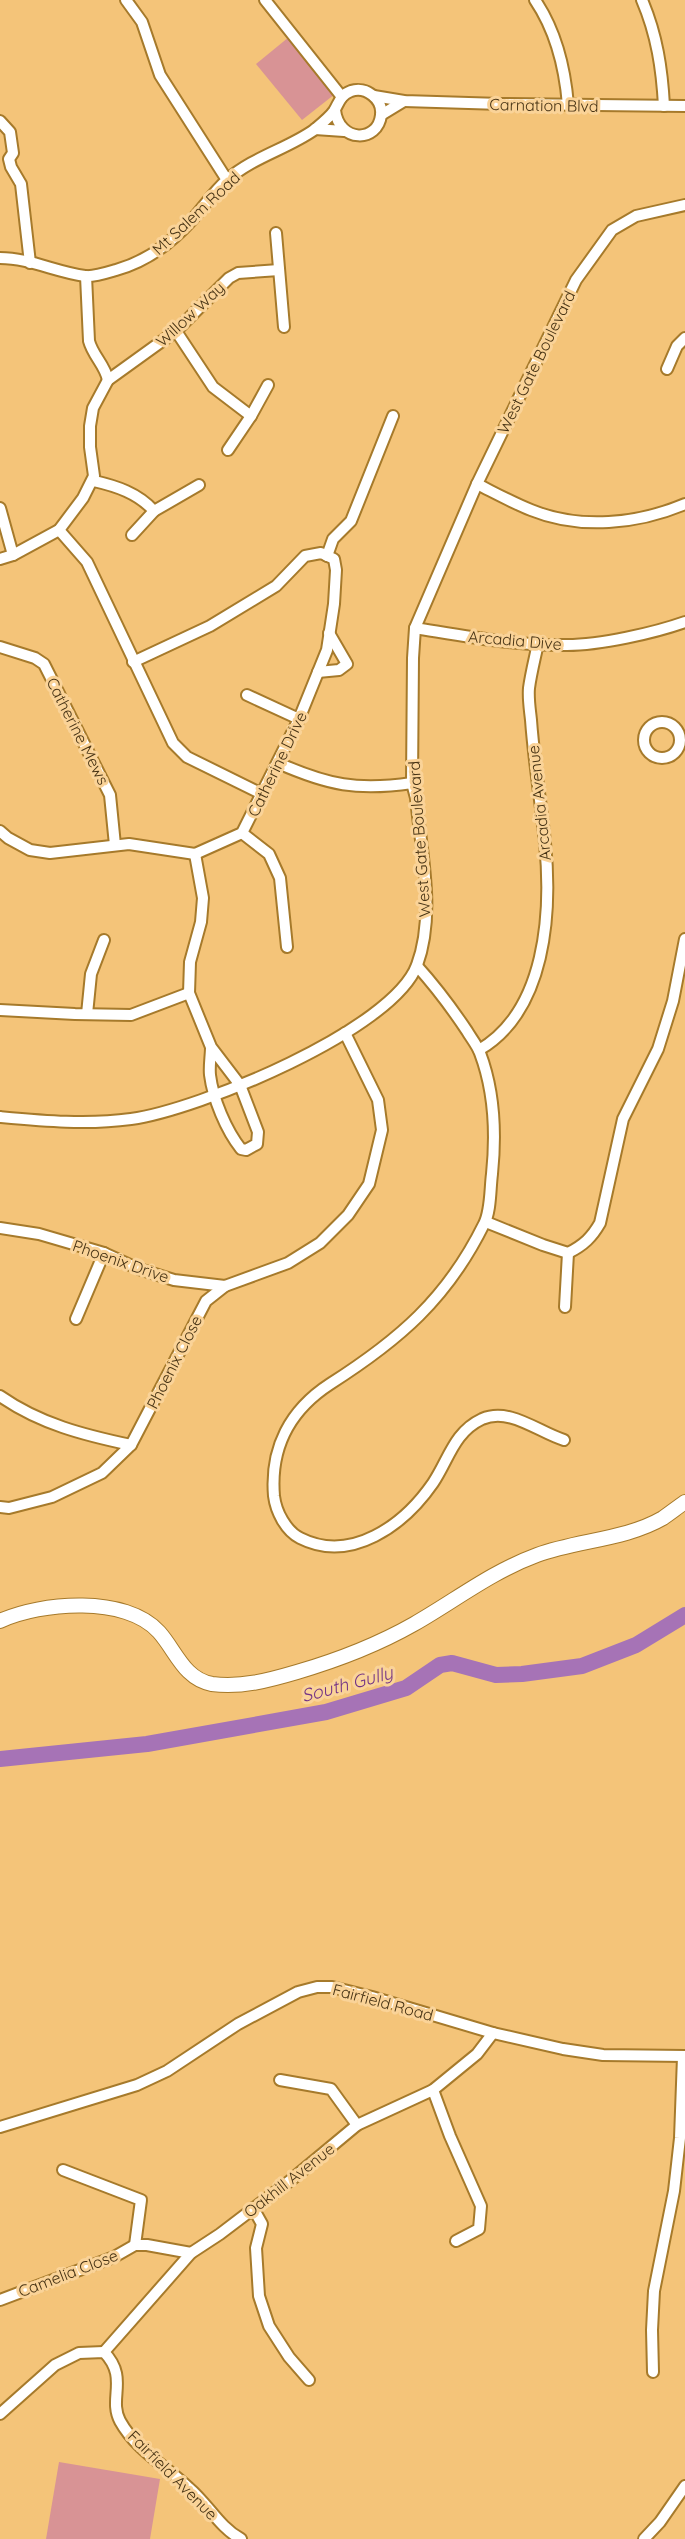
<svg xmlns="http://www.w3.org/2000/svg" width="685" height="2539" viewBox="0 0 685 2539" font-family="Quicksand,sans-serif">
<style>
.green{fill:#d89395}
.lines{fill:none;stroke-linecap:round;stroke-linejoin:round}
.river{stroke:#a673b6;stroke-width:16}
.minor-casing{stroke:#a67a2b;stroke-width:14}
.major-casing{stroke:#a67a2b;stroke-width:16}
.minor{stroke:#fff;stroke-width:10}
.major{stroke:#fff;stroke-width:14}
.labels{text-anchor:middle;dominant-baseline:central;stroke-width:6;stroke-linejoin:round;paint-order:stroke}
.street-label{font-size:16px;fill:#473314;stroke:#fad398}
.water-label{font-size:18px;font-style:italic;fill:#723285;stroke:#fad398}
</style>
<rect width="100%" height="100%" fill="#f4c479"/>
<g class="green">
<path d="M289,37L335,94L302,120L256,64Z"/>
<path d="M59,2462L160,2479L150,2539H46Z"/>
</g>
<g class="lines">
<path class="river" d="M0,1759L147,1744L326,1712L406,1688L440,1665L452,1663L496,1675L522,1674L582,1666L636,1645L685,1615"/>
<defs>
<g id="minor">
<path d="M126,0L142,22L160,75L227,180"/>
<path d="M265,0L342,97"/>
<path d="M535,0C556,31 565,68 568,105"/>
<path d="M642,0C657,35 662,69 664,106"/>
<path d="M374,96L404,101L501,104L685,106"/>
<path d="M381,115L404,101"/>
<path d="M0,121L10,132L13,153L9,159L11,167L21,184L30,263"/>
<path d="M315,129L344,131"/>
<path d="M276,233L284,327"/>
<path d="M0,258C29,258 56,272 85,276C94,277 106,273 116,270C145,262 171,243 191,221C203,208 214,191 227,180C253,157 287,149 314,130C320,125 330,117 334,111C339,103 340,95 351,91C366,86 383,99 381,115C378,143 339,143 335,110"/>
<path d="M86,276L89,341C93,356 105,365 108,380"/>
<path d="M176,331L213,387L251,416"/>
<path d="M667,369L677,346L685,338"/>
<path d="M228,450L251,416L268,385"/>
<path d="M94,481C116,486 138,493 154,511L199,485"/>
<path d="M477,484C495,493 513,503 531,510C580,530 638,524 685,504"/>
<path d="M0,508L13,555"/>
<path d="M59,530L87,562L173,743L187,757L262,794"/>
<path d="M132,535L154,511"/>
<path d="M327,556L333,539L351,521L393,416"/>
<path d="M0,559L13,555L59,530L83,498L94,476L90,447V426L93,408L108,380L176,331L229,278L238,273L279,270"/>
<path d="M415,628C465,636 516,646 567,645C600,645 654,633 685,622"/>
<path d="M0,647L35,658L44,664L110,795L115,845"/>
<path d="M318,672L339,670L347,664L329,633"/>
<path d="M247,695L299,719"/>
<circle cx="662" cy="740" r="18"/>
<path d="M278,763C328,785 357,791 412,783"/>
<path d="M0,831L8,838L30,850L50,853L129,844L195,854L242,833L299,719L327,650L334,604L336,570L334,559L321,553L305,556L276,586L210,626L133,662"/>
<path d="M242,833L269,854L280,878L287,947"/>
<path d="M195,854L203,898L201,922L190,962L189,993L211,1047L240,1085L258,1132L257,1144L246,1150L241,1149C226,1130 213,1099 210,1075C209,1066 211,1056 211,1047"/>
<path d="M417,966C436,987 451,1007 467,1031C471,1038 477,1045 480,1053C494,1090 496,1135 492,1174C490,1189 491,1211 484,1224C447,1299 399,1340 330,1384C290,1410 270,1448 274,1496C276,1512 286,1531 300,1538C351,1564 404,1525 433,1483C449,1459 454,1432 482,1419C510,1407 538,1432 564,1440"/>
<path d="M0,1010L75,1014L131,1015L189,993"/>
<path d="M87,1014L91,974L104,940"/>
<path d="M479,1050C546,1011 552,913 545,843C541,802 534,762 531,720C530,710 528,699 529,688C531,673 535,658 538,643"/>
<path d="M0,1117C44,1121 87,1125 131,1119C198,1110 393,1030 417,965C436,914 421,851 416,798L412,783L413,658L415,628L477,484L576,280L612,230L636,216L685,205"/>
<path d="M486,1222L543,1245L568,1253C584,1245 592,1237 600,1223L623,1119L658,1049L673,1001L685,939"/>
<path d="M0,1228L39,1234L104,1253L139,1269L174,1280L225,1286L288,1263L320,1243L348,1215L369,1184L382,1130L378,1100L345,1033"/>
<path d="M565,1307L568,1253"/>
<path d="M76,1319L104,1253"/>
<path d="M0,1396C40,1424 84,1435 131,1445"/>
<path d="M0,1507L9,1508L52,1497L102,1473L131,1445L206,1301L225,1286"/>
<path d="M280,2080L331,2089L357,2125"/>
<path d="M433,2090L450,2136L481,2206L479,2229L456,2241"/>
<path d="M0,2127L137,2085L167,2071L238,2024L298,1992L317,1987H332L372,1997L493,2033L563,2049L603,2055L685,2056"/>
<path d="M63,2170L141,2200L135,2245"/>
<path d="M253,2208L262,2224L256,2248L259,2296L269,2326L289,2357L309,2380"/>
<path d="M0,2300L114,2257L135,2245H147L191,2253"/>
<path d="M104,2352L191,2253L220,2234L291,2180L357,2125L433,2090L477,2054L493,2033"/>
<path d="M653,2372L652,2330L654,2291L674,2191L680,2138L683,2057"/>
<path d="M0,2414L55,2365L79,2353L104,2352C129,2378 108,2398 120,2421C136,2450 166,2466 189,2488C208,2504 219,2527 241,2539"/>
<path d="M644,2539L660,2522L685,2486"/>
</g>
<path id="major" d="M0,1621C41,1602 126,1595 159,1632C176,1651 184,1679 212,1684C241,1688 270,1680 297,1672C338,1660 377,1645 414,1624C456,1600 491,1572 537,1555C577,1540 625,1540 663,1518C670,1513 678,1507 685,1502"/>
</defs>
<use href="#minor" class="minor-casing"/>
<use href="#major" class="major-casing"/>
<use href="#minor" class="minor"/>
<use href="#major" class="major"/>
</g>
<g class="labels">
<g class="street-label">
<text transform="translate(544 105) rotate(1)">Carnation Blvd</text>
<text transform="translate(196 213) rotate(-43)">Mt Salem Road</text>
<text transform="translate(190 314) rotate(-43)">Willow Way</text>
<text transform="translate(536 362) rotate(-64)">West Gate Boulevard</text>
<text transform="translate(515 640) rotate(5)">Arcadia Dive</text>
<text transform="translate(78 731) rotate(63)">Catherine Mews</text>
<text transform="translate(277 764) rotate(-64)">Catherine Drive</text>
<text transform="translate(539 803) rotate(-96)">Arcadia Avenue</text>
<text transform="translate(419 839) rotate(-94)">West Gate Boulevard</text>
<text transform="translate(121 1261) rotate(19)">Phoenix Drive</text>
<text transform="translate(174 1362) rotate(-63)">Phoenix Close</text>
<text transform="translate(383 2002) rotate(15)">Fairfield Road</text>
<text transform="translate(289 2180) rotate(-38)">Oakhill Avenue</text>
<text transform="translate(68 2273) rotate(-21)">Camelia Close</text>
<text transform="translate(173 2475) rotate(45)">Fairfield Avenue</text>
</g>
<g class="water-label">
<text transform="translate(347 1684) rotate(-15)">South Gully</text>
</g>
</g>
</svg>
